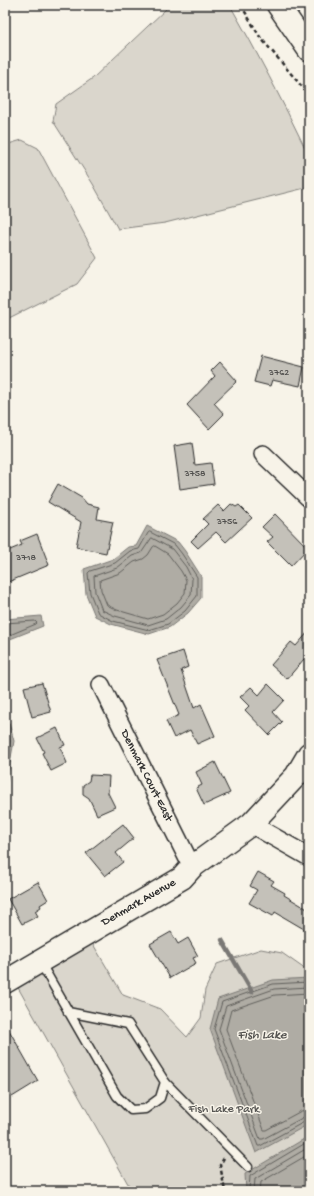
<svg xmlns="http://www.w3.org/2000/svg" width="314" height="1196" viewBox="0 0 314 1196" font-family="'Gochi Hand',sans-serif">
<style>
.green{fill:#dad6cc;stroke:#82807c}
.water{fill:#afaca4;stroke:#7a7874}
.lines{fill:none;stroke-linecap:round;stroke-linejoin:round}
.shore{stroke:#605f5b;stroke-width:1}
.stream{stroke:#7a7874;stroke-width:4.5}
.building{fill:#c4c1b9;stroke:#2b2b2b}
.lane-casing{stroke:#2b2b2b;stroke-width:11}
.street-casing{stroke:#2b2b2b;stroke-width:20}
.secondary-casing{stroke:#2b2b2b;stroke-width:25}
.path{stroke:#2b2b2b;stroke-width:2.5;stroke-dasharray:4 3;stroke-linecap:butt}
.lane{stroke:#f7f3e8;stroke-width:8}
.street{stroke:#f7f3e8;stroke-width:17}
.secondary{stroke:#f7f3e8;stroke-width:22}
.labels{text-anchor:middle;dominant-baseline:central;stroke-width:3;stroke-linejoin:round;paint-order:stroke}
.number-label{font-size:10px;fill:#51504e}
.street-label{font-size:12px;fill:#2b2b2b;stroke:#f7f3e8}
.park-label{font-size:12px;fill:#575653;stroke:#f7f3e8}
.water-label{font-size:13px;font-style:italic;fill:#53524f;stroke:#f7f3e8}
</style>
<rect width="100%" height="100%" fill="#f7f3e8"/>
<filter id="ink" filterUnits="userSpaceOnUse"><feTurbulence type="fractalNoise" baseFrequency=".025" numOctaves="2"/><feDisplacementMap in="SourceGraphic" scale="8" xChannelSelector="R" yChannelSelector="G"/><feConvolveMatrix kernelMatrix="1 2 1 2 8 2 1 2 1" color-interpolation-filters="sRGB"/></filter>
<g filter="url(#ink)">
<g class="green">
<path d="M163,5H230C257,52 282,100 306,150L309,158V187L165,223L118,229L93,184L53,121L56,104L93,78L166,9Z"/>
<path d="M22,140L38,148L97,258L77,284L5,320V145Z"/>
<path d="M87,934L123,995L160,1009L187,1037L201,1018L205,990L217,964L261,949L282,953L309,972V1144L253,1191H132L16,984Z"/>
</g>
<g class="water">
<path d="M147,526L178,542L185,551L201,576V598L188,613L170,627L149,634L111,624L95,616L86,594L84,569L113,559L128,547L136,546Z"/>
<path d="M41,616L43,626L5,641V619Z"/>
<path d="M5,709L14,741L5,791Z"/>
<path d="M309,978V1124L256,1153L210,1029L218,999L273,980Z"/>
<path d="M309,1136V1191H246L245,1174Z"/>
</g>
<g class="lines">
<g class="shore">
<path d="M150,532L175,545L182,554L197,577V596L185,611L168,624L149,630L113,621L98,613L90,593L88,573L90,571L115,563L130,551L139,549L148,533Z"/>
<path d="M152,538L172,549L186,567L192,579L191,595L181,607L166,619L148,625L115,616L102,610L95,592L94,576L117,568L132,556L141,553Z"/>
<path d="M155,546L168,554L181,571L186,580L185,593L177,603L163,614L148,619L117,610L107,605L101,590L100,580L120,573L134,562L143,559L148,555L153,547Z"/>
<path d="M5,623L35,621L37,623L36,624L5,637"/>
<path d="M5,724L10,741L5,768"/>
<path d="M309,982L273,984L222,1002L214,1029L258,1146H260L306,1121H309"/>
<path d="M309,987L274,989L226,1006L219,1029L260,1139H263L304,1117L309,1116"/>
<path d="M309,993L275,995L231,1010L226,1029L264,1130H266L301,1111L309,1110"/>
<path d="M249,1191L250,1176L309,1141"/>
<path d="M254,1191L255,1179L309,1147"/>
<path d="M260,1191L261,1182L309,1154"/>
</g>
<path class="stream" d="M222,940L252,992"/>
</g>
<g class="building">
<path d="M261,356L304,367L300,386L272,380L270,386L254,382Z"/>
<path d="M220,362L237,381L214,403L224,414L209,429L187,405L215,376L211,371Z"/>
<path d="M192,443L195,465L211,463L214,484L180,489L174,446Z"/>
<path d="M58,484L82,498L87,504L99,507L97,519L113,522L106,553L76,547L81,522L48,502Z"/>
<path d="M231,504L236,507L239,505L252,518L226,542L216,532L198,548L191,541L208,524L203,519L218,505L224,511Z"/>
<path d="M275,514L308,548L291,566L267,542L273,537L262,527Z"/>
<path d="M37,534L49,565L8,582L5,576V552L22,545L20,541Z"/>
<path d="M309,631V664L304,659L287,679L271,665L291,642L296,646Z"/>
<path d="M183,651L188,667L181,670L194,708L201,704L215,736L197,744L190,730L174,738L166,721L179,715L157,660Z"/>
<path d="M42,683L51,712L32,717L24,687Z"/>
<path d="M268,684L284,700L273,712L282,722L269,735L245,710L249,706L240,697L251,687L259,695Z"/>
<path d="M57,728L65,745L60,747L67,763L51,771L42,753L44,752L37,738Z"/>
<path d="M215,762L230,793L204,805L196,788L202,785L196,772Z"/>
<path d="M90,775L109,776L108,793L115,807L97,815L89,798L83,794V785L89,781Z"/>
<path d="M123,824L134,838L116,853L123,862L105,876L86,853Z"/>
<path d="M258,872L274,881L271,885L285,893L284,895L309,910V932L275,912L273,916L249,903L257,890L250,886Z"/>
<path d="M38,882L48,900L40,905L41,907L35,911L38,916L22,924L8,899Z"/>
<path d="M171,932L178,944L188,938L198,956L193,958L196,963L170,978L150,944Z"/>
<path d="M5,1023L38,1081L12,1097L5,1086Z"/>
</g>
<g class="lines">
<defs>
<g id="lane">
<path d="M40,962L117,1096L131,1110L145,1109L160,1098L165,1082L128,1024L68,1012"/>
<path d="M165,1082L248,1167"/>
</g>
<g id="street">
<path d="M263,454L309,498"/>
<path d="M101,685L192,867"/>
<path d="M251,824L309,857"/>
</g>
<g id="secondary">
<path d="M278,5L309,50"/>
<path d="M5,982L182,878L192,867L251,824L296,776L309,754"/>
</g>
</defs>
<use href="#lane" class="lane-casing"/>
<use href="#street" class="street-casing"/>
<use href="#secondary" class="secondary-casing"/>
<g class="path">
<path d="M241,5L260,37L309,95"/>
<path d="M224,1158L220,1165L225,1191"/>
</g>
<use href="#lane" class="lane"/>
<use href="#street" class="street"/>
<use href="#secondary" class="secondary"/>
</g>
</g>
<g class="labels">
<g class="number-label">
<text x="279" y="373">3762</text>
<text x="195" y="474">3758</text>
<text x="227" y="522">3756</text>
<text x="26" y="558">3718</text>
</g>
<g class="street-label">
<text transform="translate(146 776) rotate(63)">Denmark Court East</text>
<text transform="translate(139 903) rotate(-30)">Denmark Avenue</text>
</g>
<g class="park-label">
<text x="224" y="1110">Fish Lake Park</text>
</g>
<g class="water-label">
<text x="262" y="1035">Fish Lake</text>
</g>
</g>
<rect width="314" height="1196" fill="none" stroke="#f7f3e8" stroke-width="20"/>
<rect x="10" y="10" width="294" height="1176" fill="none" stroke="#2b2b2b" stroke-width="1.5" filter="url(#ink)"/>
</svg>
